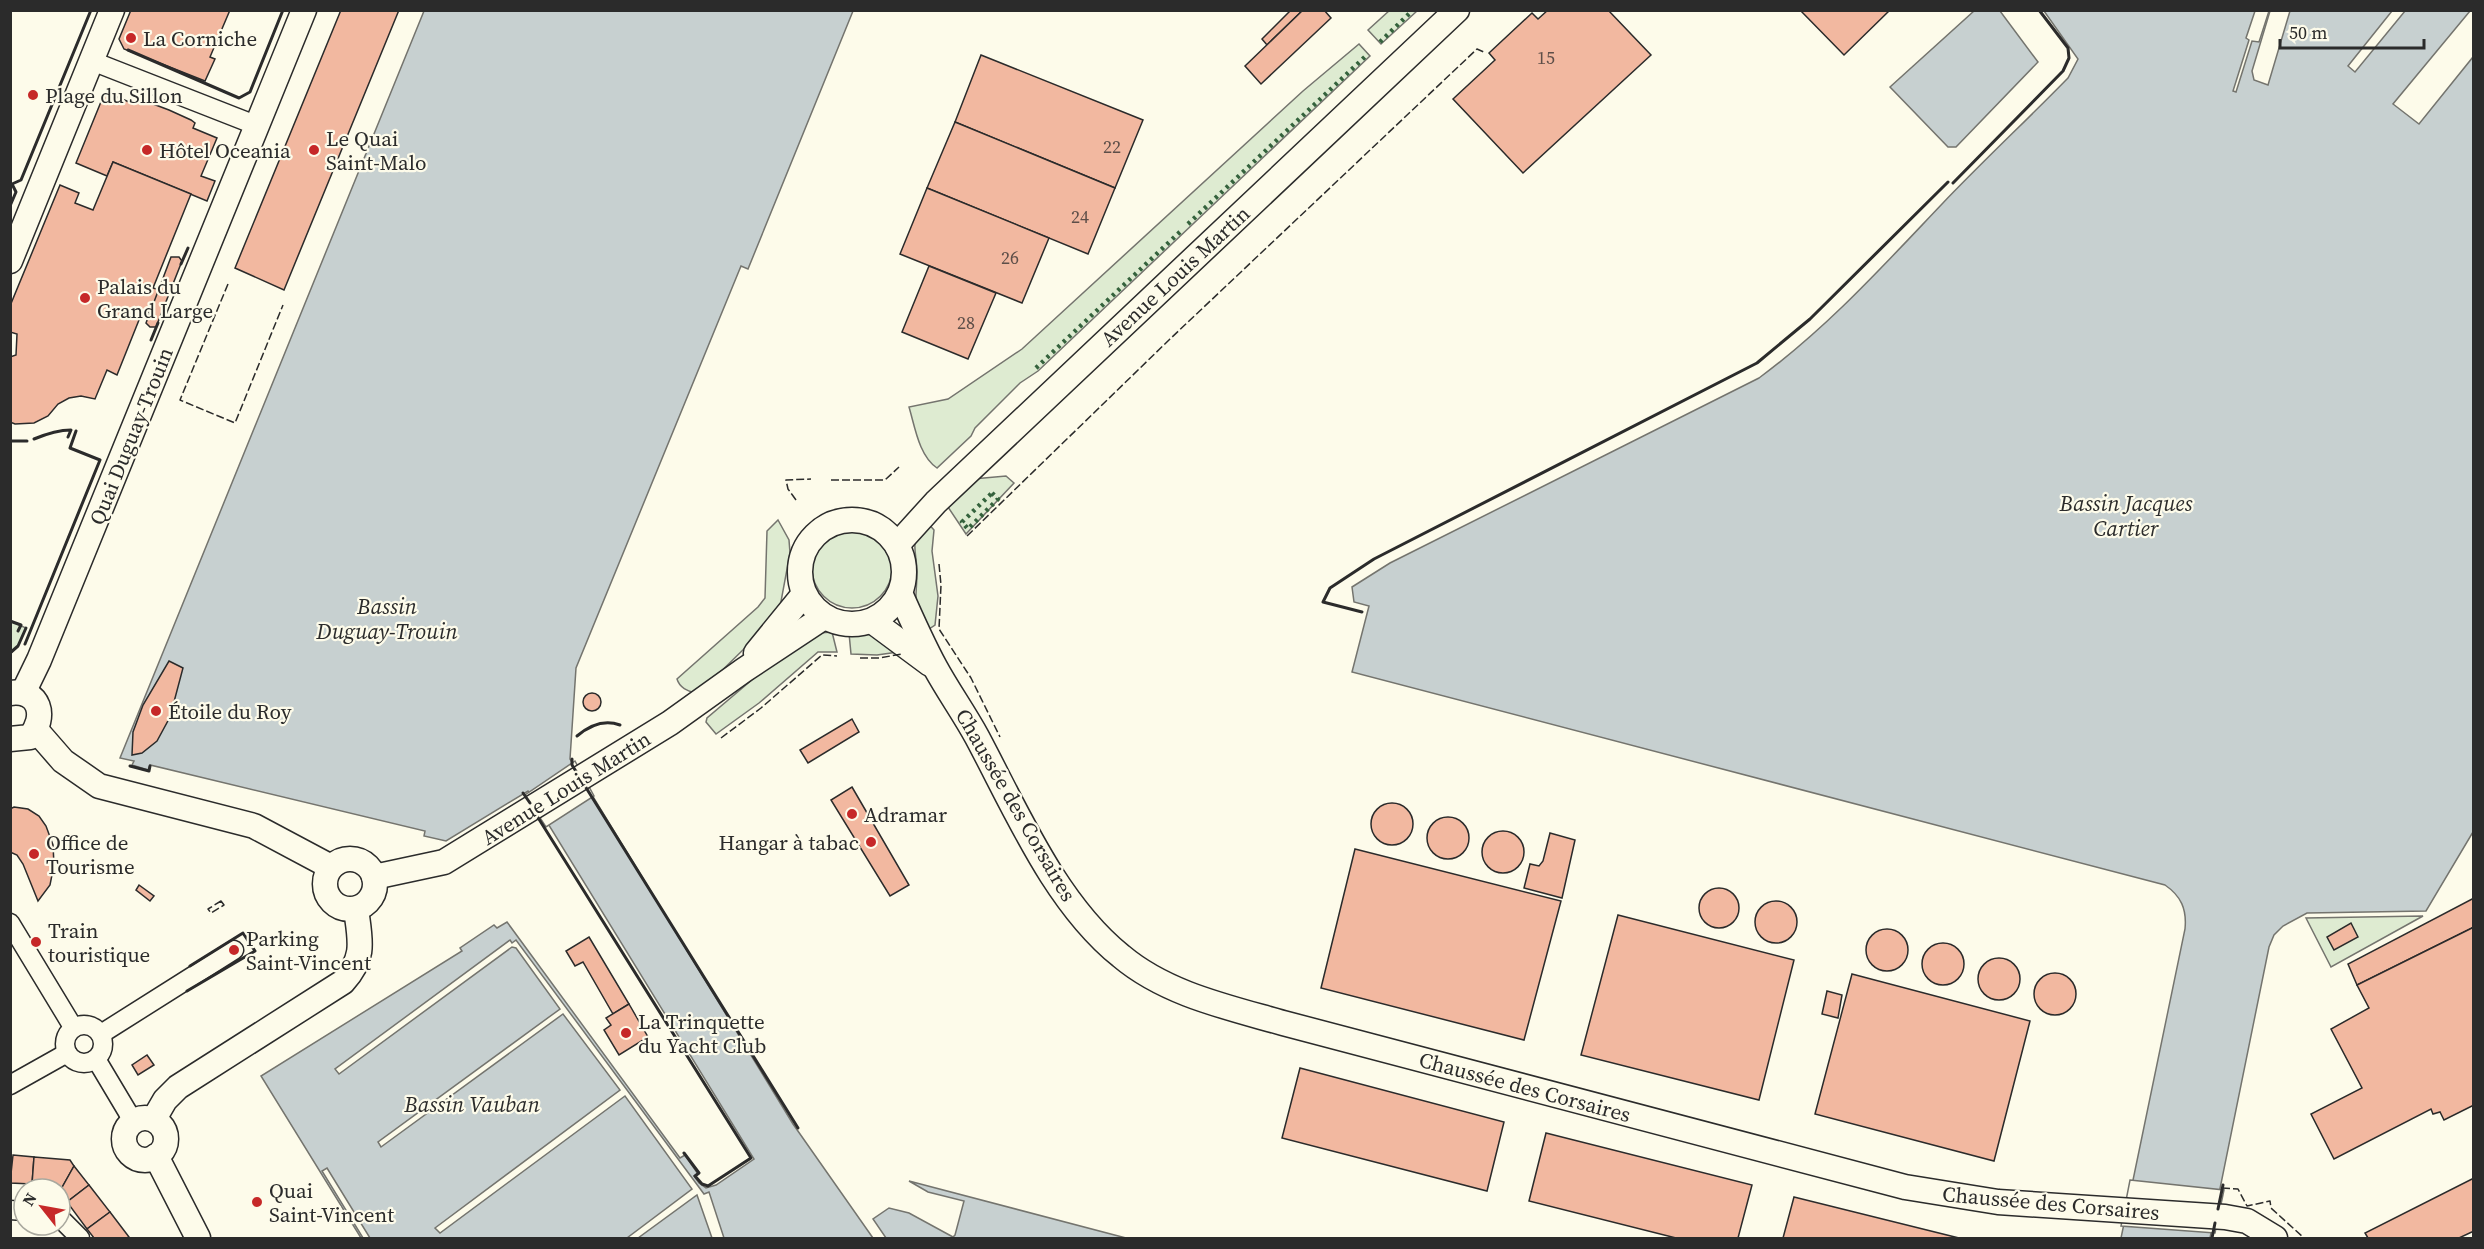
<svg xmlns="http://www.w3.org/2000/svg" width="2484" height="1249" viewBox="0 0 2484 1249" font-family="'Source Serif 4',serif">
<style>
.green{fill:#deebd1;stroke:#74746e;stroke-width:1.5}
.water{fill:#c7d0d0;stroke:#74746e;stroke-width:1.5}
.pier{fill:#fdfbea;stroke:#74746e;stroke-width:1.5}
.building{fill:#f2b8a0;stroke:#2b2b2b;stroke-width:1.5}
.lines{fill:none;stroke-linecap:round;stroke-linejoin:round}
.street-casing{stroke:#2b2b2b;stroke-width:21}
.secondary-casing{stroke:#2b2b2b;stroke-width:27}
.street{stroke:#fdfbea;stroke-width:18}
.secondary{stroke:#fdfbea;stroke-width:24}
.hedge{stroke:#34623c;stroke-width:4.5;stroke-dasharray:3 4.5;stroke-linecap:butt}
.fence{stroke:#2b2b2b;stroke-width:1.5;stroke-dasharray:8 3;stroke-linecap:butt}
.wall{stroke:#2b2b2b;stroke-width:3}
.poi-dot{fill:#c62828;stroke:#fdfbea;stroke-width:2}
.labels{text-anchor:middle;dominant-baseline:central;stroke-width:4.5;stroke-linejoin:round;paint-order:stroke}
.number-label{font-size:18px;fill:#5d4e48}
.poi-label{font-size:21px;fill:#2b2b2b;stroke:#fdfbea;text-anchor:start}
.street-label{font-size:21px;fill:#2b2b2b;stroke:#fdfbea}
.water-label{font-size:22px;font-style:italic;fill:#2b2b2b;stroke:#fdfbea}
</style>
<rect width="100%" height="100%" fill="#fdfbea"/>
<g class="green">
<path d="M1390,10L1417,11L1381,44L1368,30Z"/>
<path d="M1359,44L1370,56L1038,371L1020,383L975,428L971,436L937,468C919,456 915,427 909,407L948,399L1022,349L1303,91Z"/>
<path d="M1006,476L1014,483L966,534L946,504L973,479Z"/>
<path d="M778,520L789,540L790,553L780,607L750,643L698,694C689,691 680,689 677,679L758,607L765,598L767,531Z"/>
<path d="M926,521L934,530L932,551L938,596L935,625L926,631C911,604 917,599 917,571C916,546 909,543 926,521Z"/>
<circle cx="852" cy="568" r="40"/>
<path d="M11,621L26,628L18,646L11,653Z"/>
<path d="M865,630L898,652L877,655L851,654L849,633Z"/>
<path d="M832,632L837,652H818L759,703L716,734L706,722L707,718L806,634Z"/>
<path d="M2423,916L2331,967L2306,918Z"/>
</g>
<g class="water">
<path d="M424,11H853L748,269L741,266L576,668L570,759L793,1124L873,1238H361L261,1076L462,951L460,948L494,925L497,928L507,922L680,1158L685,1155L698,1174L694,1176L699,1183L706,1188L716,1185L754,1159L528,791L446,841L424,836L425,831L150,765L148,770L132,765L134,761L120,758Z"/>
<path d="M1974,11H2000L2038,62L1956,147H1948L1890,87Z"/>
<path d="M2044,11H2392L2348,66L2355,72L2405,11H2470L2393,104L2419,124L2473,57V832L2426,911L2307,913L2283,926L2274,935L2269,947L2210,1238H2121L2185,929C2187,909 2181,896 2165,885L1352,672L1369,606L1354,602L1352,587L1390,563L1759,378C1828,327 1883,266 1942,204C1983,161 2027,120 2068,78L2078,59Z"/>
<path d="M909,1181L1126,1238H886L873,1219L889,1208L909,1213L953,1237L955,1235L964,1201L928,1192Z"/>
</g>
<g class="pier">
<path d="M2255,11H2269L2259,42L2252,41L2236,92L2233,91L2249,40L2246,38Z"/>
<path d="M2270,11H2290L2268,85L2254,80L2252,71Z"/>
<path d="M575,761L594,796L546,827L525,795Z"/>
<path d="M510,940L512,943L516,940L704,1194L709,1192L724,1238H712L697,1195L638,1238H627L692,1189L625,1096L440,1233L435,1228L620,1090L563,1014L381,1147L378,1142L560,1009L516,948L512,947L339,1074L335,1069Z"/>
<path d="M327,1168L370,1238H363L322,1171Z"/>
<path d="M2130,1180L2224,1190L2215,1233L2121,1226Z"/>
</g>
<g class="building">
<path d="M131,10H230L210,57L215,59L205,81L124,49L119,39Z"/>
<path d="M341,10H399L284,290L235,268Z"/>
<path d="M1291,10H1303L1267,45L1262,39Z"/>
<path d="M1303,10H1324L1331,18L1261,84L1245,66Z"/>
<path d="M1548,10H1608L1651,55L1523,173L1453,99L1495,60L1489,53L1532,13L1538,19Z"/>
<path d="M1800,10H1890L1844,55Z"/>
<path d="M981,55L1143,120L1115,188L955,122Z"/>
<path d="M105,92L134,104L137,98L169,110L191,120L195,123L193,128L217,138L201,176L215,181L207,201L113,162L107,176L76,163Z"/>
<path d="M955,122L1115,188L1088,254L927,188Z"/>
<path d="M113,162L191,194L153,288L160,290L150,313L143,310L117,375L107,370L95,399L81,396L69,398L58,404L48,416L34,423L15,424L10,422V357L16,355L17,334L10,332V306L60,185L79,193L75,203L93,210Z"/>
<path d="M927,188L1049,238L1022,303L900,254Z"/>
<path d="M171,257H179L182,261L156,327H150L146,323Z"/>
<path d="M929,266L996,293L968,359L902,332Z"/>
<path d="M169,661L183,668L170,717L157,741L142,753L132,755L133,732L143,705Z"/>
<circle cx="592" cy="702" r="9"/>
<path d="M852,719L859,732L808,763L800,750Z"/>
<path d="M852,787L909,885L890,896L831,800Z"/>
<circle cx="1392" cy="824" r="21"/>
<path d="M14,807L28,809L39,816L46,826L53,845L54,865L50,885L38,901L23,864L17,855L10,852V809Z"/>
<circle cx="1448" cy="838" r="21"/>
<circle cx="1503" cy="852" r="21"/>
<path d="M1550,833L1575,840L1562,898L1524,888L1530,864L1539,866L1543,861Z"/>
<path d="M1355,849L1561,901L1524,1040L1321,988Z"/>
<path d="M139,885L154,896L150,901L136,890Z"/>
<circle cx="1719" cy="908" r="20"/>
<path d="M2474,898V927L2357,985L2348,964Z"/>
<circle cx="1776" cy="922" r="21"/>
<path d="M1618,915L1794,960L1759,1100L1581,1055Z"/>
<path d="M2351,923L2358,937L2334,950L2327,937Z"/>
<path d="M2474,927V1105L2444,1120L2440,1112L2433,1114L2431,1109L2334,1159L2311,1114L2362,1088L2331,1029L2369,1008L2357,985Z"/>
<circle cx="1887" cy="950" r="21"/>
<path d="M589,937L629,1004L613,1014L583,962L575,966L566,951Z"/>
<circle cx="1943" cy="964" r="21"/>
<circle cx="1999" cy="979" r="21"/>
<circle cx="2055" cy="994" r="21"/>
<path d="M1852,974L2030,1021L1994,1161L1815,1114Z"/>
<path d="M1827,991L1842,995L1838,1018L1822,1014Z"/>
<path d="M629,1004L648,1037L619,1055L604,1030L611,1025L606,1018Z"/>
<path d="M147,1055L154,1065L138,1075L132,1065Z"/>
<path d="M1300,1068L1504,1122L1487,1191L1282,1138Z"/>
<path d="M1546,1133L1752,1185L1738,1238H1676L1529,1201Z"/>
<path d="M13,1155L34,1157L32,1184L10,1183Z"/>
<path d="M34,1157L70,1160L74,1166L60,1191L46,1185L32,1184Z"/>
<path d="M74,1166L89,1185L67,1202L60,1191Z"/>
<path d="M2474,1178V1231L2459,1238H2368L2365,1233Z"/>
<path d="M89,1185L110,1212L87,1229L67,1202Z"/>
<path d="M1794,1197L1959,1238H1783Z"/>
<path d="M110,1212L129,1237L127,1238H94L87,1229Z"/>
</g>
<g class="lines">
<defs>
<g id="street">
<path d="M92,61L258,126"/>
<path d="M10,923L73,1027"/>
<circle cx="84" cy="1044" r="19"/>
<path d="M101,1034L234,950"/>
<path d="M96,1059L133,1121"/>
<path d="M10,1085L67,1053"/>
<path d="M10,1210L24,1211"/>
<path d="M60,1218L80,1238"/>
</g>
<g id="secondary">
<path d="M10,261L112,10"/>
<circle cx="852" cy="572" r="52"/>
<path d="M897,545L936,502L1457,10"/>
<path d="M900,593C911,618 922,643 935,667C948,691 964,713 977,737C1016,810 1055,903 1121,956C1166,994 1227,1007 1283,1023L1905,1187L1998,1202L2225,1217L2247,1221L2275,1238"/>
<path d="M872,621L930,664"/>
<path d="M756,653L804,594"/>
<path d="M10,693C40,689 47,717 30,737L10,739"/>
<path d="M23,693L39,660L304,10"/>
<path d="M36,730L63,761L99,786L254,826L331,867"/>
<circle cx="350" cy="884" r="25"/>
<path d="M374,877L444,862L670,723L744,670L824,617"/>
<circle cx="145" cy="1139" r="21"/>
<path d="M154,1119L165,1100L178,1087L343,982C366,957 360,940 356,909"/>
<path d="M156,1156L198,1238"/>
</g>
</defs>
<use href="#street" class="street-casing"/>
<use href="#secondary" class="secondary-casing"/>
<use href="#street" class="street"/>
<use href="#secondary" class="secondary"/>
<g class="hedge">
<path d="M1380,42L1413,10"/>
<path d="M1188,224L1368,54"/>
<path d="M1036,368L1182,230"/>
<path d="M992,493L998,499L968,529L962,522Z"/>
</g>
<g class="fence">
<path d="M228,284L180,400L235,423L283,305"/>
<path d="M831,480H885L899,467"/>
<path d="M796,500L788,489L786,480L811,479"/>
<path d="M967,536L1170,339L1477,49L1486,53"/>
<path d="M939,564L941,585L939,629L971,678L1000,737"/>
<path d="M860,658H879L902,654"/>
<path d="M721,738L761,708L822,655L837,656"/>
<path d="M221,901L224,905L211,913L208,909Z"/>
<path d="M2222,1188L2238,1189L2247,1206L2270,1201L2271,1208L2304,1238"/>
</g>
<g class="wall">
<path d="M128,50L239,98L250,92L283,10"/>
<path d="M1953,183L2063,71L2069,58L2068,48L2039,10"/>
<path d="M10,206L16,192L12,184L21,180L91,10"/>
<path d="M181,264L188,248"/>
<path d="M151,340L158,323"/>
<path d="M34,439C46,434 57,430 71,430L68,437"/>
<path d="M10,441H27"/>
<path d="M1362,612L1323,602L1330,588L1374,559L1757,363L1810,319L1948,182"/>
<path d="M10,621L21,625L18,631"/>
<path d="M25,644L100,460L70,448L76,431"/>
<path d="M10,653L18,646L26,628"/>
<path d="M577,736C590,725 604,719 620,725"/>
<path d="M572,759V765L577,773"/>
<path d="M130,766L149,771L150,766"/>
<path d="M585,786L798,1128"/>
<path d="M523,793L530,803"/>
<path d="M537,816L751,1158L708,1186L702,1184L695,1176L699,1173L684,1153"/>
<path d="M187,991L255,951L243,933L190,966"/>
<path d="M2218,1209L2223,1185"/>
<path d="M2212,1238L2215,1223"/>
</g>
</g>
<g class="poi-dot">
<circle cx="131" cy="38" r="6"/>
<circle cx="33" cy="95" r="6"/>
<circle cx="147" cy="150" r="6"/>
<circle cx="314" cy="150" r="6"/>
<circle cx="85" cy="298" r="6"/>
<circle cx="156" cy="711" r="6"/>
<circle cx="852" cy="814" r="6"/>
<circle cx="871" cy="842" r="6"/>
<circle cx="34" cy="854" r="6"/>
<circle cx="36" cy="942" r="6"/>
<circle cx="234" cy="950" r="6"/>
<circle cx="626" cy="1033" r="6"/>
<circle cx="257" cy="1202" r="6"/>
</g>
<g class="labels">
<g class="number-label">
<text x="1546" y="57">15</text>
<text x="1112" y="146">22</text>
<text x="1080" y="216">24</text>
<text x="1010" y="257">26</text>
<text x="966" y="322">28</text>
</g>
<g class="poi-label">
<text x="143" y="38">La Corniche</text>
<text x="45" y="95">Plage du Sillon</text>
<text x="326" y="138">Le Quai<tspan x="326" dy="24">Saint-Malo</tspan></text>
<text x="159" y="150">Hôtel Oceania</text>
<text x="97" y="286">Palais du<tspan x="97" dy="24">Grand Large</tspan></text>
<text x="168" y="711">Étoile du Roy</text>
<text x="864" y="814">Adramar</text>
<text x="46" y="842">Office de<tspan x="46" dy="24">Tourisme</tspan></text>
<text x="859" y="842" text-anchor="end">Hangar à tabac</text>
<text x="48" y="930">Train<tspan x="48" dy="24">touristique</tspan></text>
<text x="246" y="938">Parking<tspan x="246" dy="24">Saint-Vincent</tspan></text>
<text x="638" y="1021">La Trinquette<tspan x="638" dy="24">du Yacht Club</tspan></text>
<text x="269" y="1190">Quai<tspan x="269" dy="24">Saint-Vincent</tspan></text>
</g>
<g class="street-label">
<text transform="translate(1175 276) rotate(-43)">Avenue Louis Martin</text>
<text transform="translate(131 436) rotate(-68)">Quai Duguay-Trouin</text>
<text transform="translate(566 788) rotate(-32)">Avenue Louis Martin</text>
<text transform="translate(1016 805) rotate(60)">Chaussée des Corsaires</text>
<text transform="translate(1525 1087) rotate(15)">Chaussée des Corsaires</text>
<text transform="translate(2051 1203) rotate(5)">Chaussée des Corsaires</text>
</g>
<g class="water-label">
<text x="2126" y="503">Bassin Jacques<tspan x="2126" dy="25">Cartier</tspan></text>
<text x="387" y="606">Bassin<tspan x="387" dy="25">Duguay-Trouin</tspan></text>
<text x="472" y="1104">Bassin Vauban</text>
</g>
</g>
<rect width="2484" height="1249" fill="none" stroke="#2b2b2b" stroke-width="24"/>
<g transform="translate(42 1207) rotate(301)"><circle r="28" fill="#fdfbea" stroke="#a9a89e" stroke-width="1.5"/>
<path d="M0-4.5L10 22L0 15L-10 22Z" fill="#c62828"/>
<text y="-9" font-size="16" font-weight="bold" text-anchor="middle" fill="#2b2b2b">N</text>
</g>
<path d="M2280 39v9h144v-9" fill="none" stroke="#2b2b2b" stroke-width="3"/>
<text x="2289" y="39" font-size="18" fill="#2b2b2b" stroke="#fdfbea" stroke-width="4.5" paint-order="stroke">50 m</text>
</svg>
